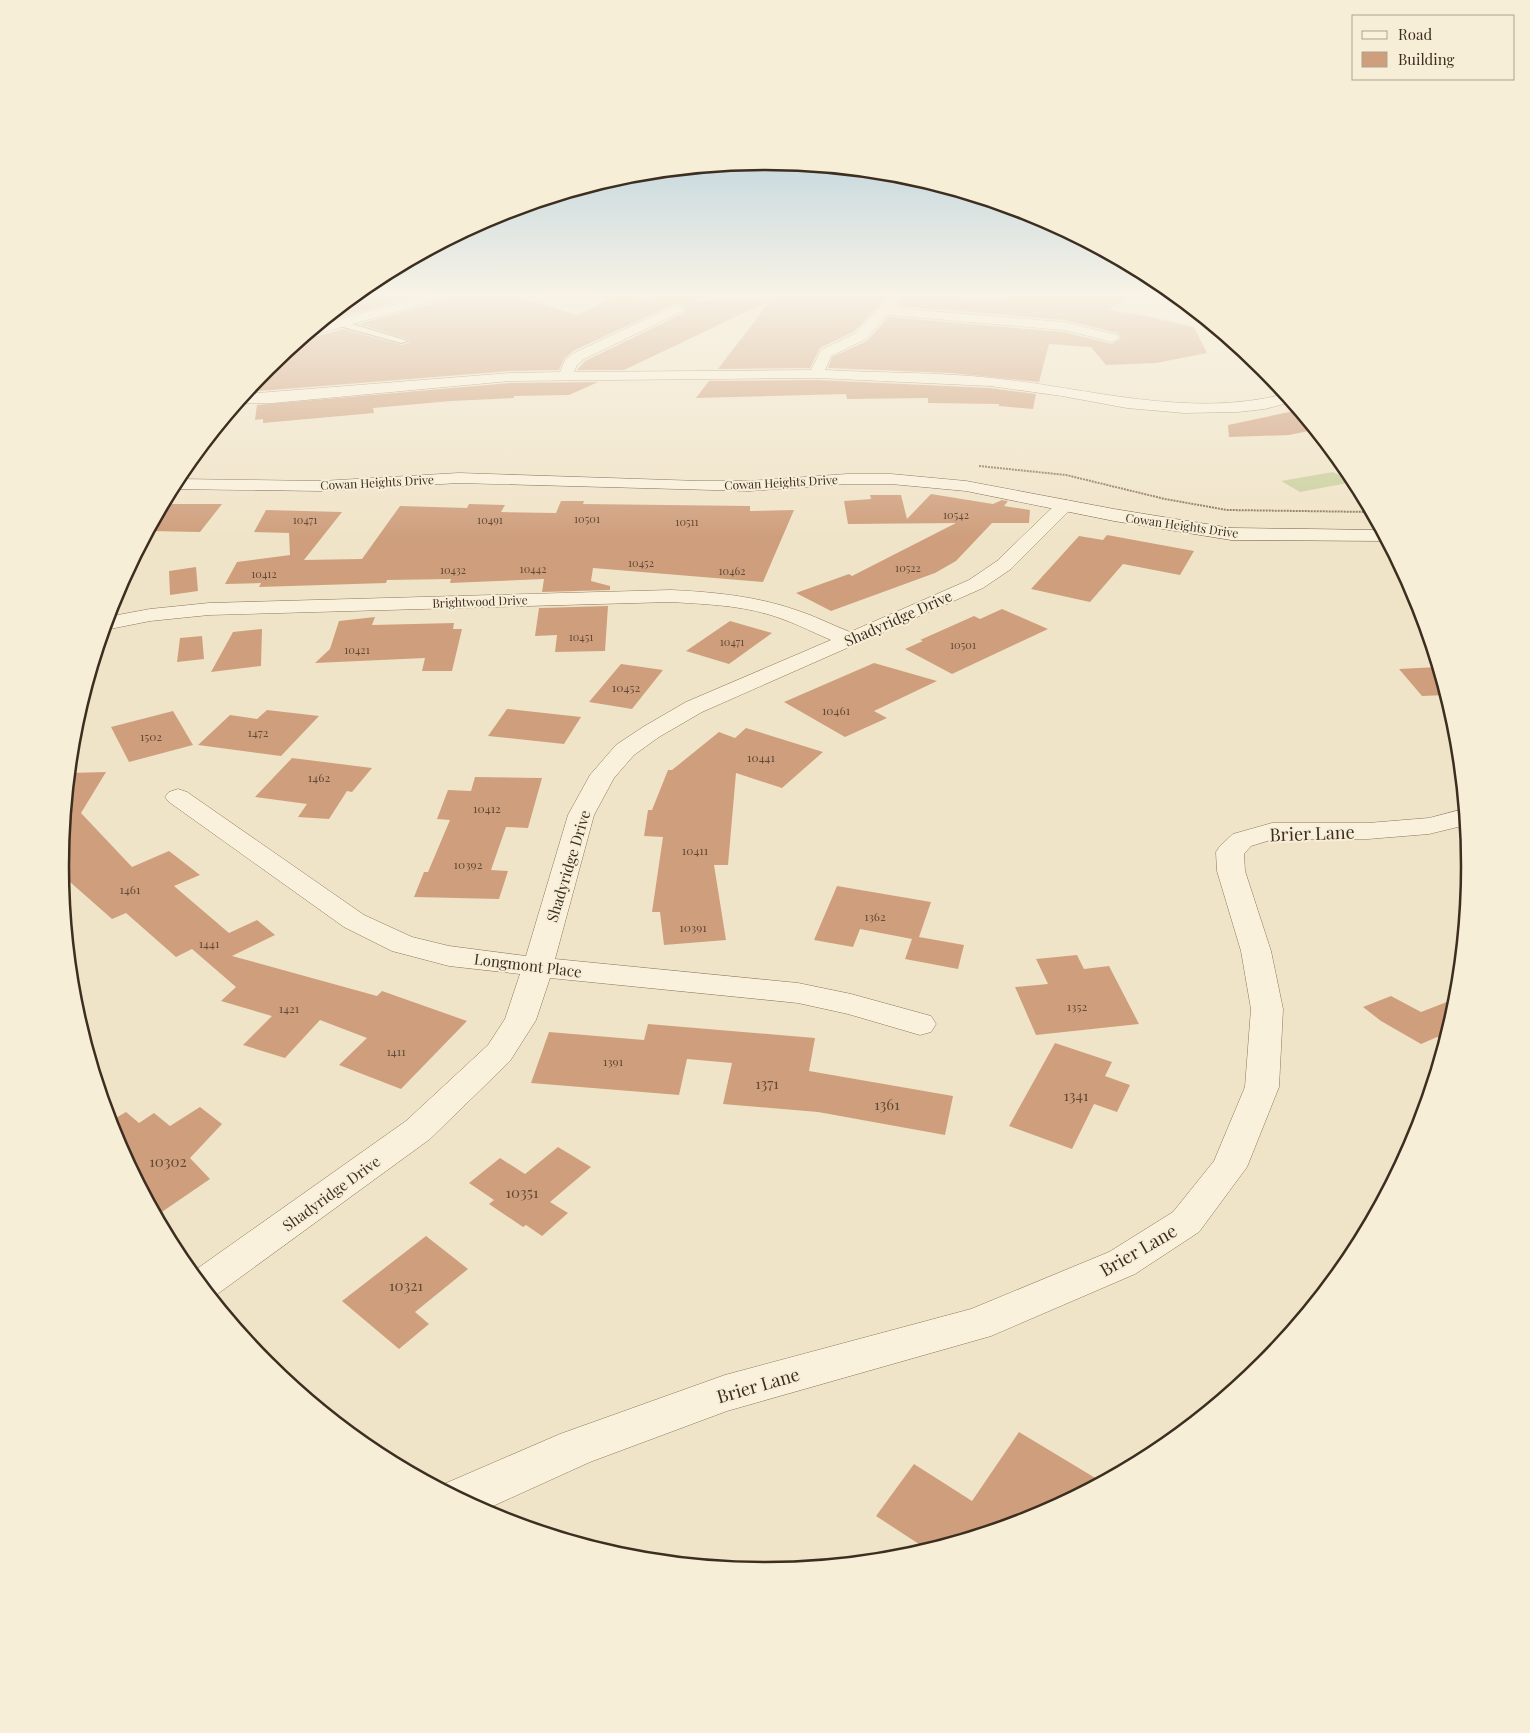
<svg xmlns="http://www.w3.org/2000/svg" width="1530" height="1733" viewBox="0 0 1530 1733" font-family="'Playfair Display',serif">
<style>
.green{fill:#c9cf9b}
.building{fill:#cf9f7d}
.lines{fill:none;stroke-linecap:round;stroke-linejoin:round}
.lane-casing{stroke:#8d765c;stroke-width:2}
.street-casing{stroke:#8d765c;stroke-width:1}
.secondary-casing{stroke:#6f573f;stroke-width:1}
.path{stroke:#8d765c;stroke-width:2;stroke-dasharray:2 1;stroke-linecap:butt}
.lane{fill:#faf1dc;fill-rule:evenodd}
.street{fill:#faf1dc;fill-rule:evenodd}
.secondary{fill:#faf1dc;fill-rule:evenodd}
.labels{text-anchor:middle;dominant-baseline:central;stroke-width:4;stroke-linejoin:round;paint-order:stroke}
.far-number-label{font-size:11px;fill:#624a37}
.far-street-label{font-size:12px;fill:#3d2e20;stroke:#f7eed8}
.number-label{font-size:12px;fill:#624a37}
.street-label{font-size:15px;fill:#3d2e20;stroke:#f7eed8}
.near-number-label{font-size:15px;fill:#624a37}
.near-street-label{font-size:18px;fill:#3d2e20;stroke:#f7eed8}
.rim{fill:none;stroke:#3d2e20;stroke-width:2.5}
</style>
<rect width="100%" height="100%" fill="#f0e4c8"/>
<path class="green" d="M1333,472L1353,482L1300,492L1281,481Z"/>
<g class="building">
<path d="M368,295H422L322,322L350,300Z"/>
<path d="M449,295H511L577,315L616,296L649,300L656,295H702L695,301L775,299L776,295H889L855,331L820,348L810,368L718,369L771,300L624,370H577L585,361L682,314L685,308L681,304L676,303L573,351L564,359L559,370L510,371L259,391L262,373L267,368L307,335L318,336L343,329L402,345L409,343L410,340L359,324L446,300Z"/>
<path d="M901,295H960L959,299L1006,301L1007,295H1133L1108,310L1151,317L1194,327L1207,353L1156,363L1106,365L1091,347L1049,344L1039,382L951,373L828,368L832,357L867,341L888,317L1064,332L1112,344L1121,338L1117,333L1064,320L898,306L904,298Z"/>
<path d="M817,380L990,388L1036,394L1033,409L999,406V404L928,403V398L847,399L846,394L696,398L709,381Z"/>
<path d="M598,382L569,395L514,396V398L451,401L373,408L374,413L263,423V419L255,420L257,405L510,383Z"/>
<path d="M1294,411L1301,414L1314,430L1289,435L1229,437L1228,425Z"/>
<path d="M931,494L993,504L1002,500L1008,501L1004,506L1030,510L1029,523H992L956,561L935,573L831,611L796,593L849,574L852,576L956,523L848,524L844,501L871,499L870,495H901L907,519Z"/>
<path d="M561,501H584L583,504L750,506V511L794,510L763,582L593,568L591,581L610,586V590L542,592L544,579L450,583L451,579L387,580L386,583L259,587L261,583L225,584L237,562L290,555L289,533L254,532L266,510L342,512L304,560L362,559L400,506L467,508L469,504L505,505L501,512L556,513Z"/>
<path d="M163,504H222L200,532L149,531Z"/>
<path d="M1107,535L1194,551L1180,575L1123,564L1090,602L1031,589L1079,536L1103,540Z"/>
<path d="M196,567L198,591L170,595L169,571Z"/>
<path d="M608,606L605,651L555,652L557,635L535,636L539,608Z"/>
<path d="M1002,609L1048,629L952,674L905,649L923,641L920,640L974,616L980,619Z"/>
<path d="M375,617L372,625L454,623L453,629H462L452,671H422L425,658L315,663L330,649L339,621Z"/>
<path d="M730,621L772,633L729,664L686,651Z"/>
<path d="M262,629L261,666L211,672L233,632Z"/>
<path d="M202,636L204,659L177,662L180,638Z"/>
<path d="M874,663L937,681L874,711L887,718L845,737L784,702Z"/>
<path d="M621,664L663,670L632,709L589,702Z"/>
<path d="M1438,667L1446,695L1422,696L1399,669Z"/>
<path d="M507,709L581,717L564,744L488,736Z"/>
<path d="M267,710L319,716L281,756L198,745L230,715L257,719Z"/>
<path d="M173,711L193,745L129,762L111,727Z"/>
<path d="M746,728L823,752L782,788L736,773L728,865H714L726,940L664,945L660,912H652L663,837L644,836L648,810H652L668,770H672L719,732L735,738Z"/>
<path d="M292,758L372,768L352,792L347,791L329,819L298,817L307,804L255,797Z"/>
<path d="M106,772L81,813L132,867L169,851L200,875L174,886L229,933L257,920L275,935L232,956L377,996L382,991L467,1021L401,1089L339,1065L367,1038L320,1020L285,1058L243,1045L272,1016L221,1001L236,987L192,949L176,957L126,913L112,919L70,882L62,885L60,866L69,773Z"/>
<path d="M475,777L542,778L528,828L506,827L491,870L508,871L499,899L414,897L424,872H428L450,820L437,819L448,790L471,791Z"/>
<path d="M837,886L931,902L919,937L964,945L958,969L905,959L912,939L860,929L853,947L814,940Z"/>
<path d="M1077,955L1084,969L1109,966L1139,1024L1036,1035L1015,987L1048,984L1036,959Z"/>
<path d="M1391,996L1421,1012L1457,998L1445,1041L1437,1037L1421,1044L1381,1021L1363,1007Z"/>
<path d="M648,1024L815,1038L809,1071L953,1096L945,1135L818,1112L723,1104L732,1063L687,1059L679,1095L531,1083L549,1032L644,1040Z"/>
<path d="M1055,1043L1112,1062L1105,1076L1130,1085L1117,1112L1094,1104L1072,1149L1009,1126Z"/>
<path d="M200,1107L222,1124L190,1158L210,1179L156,1216L114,1136L109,1122L126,1112L139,1123L154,1113L170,1126Z"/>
<path d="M558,1147L591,1167L550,1202L568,1213L542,1236L526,1225L523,1227L489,1204L494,1200L469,1183L500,1158L525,1174Z"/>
<path d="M426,1236L468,1269L415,1312L429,1324L399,1349L342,1301Z"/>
<path d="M1019,1432L1102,1482L1035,1518L928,1550L876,1516L914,1464L972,1501Z"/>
</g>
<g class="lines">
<defs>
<path id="lane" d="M336,321H342L408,341L401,343L336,325Z"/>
<g id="street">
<path d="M428,295H447L445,298L317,334H308L319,325Z"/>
<path d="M891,295H898L902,298L894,308L1064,322L1117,335L1119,338L1112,342L1064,330L887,315L866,339L831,356L825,370C881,373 937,372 992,378C1089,388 1188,419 1285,394L1291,402L1265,409L1238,412L1184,413L1127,408L1062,396L990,386L817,378L510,381L273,403H238L245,394L510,373L560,372L565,360L574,353L676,305L681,306L683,309L681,312L584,359L577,365L574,372L811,370L821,350L856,333Z"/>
<path d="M1065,500L1071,501L1074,505L1071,509L1011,569L983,588L702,712L659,737L634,755L614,778L594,815L555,959L798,983L851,994L931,1016L936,1024L931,1032L920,1035L848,1014L798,1003L550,978L536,1020L510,1061L430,1139L212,1298L191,1273L406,1121L488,1045L505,1019L520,974L449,966L392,951L344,927L169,802L165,797L169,792L178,789L187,792L364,915L412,937L449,946L526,956L568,815L590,775L616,745L643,727L686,702L831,640C810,631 789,620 767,614C736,605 703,604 671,602L209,615L150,621L105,630L107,617L150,609L209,603L671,590C713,592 756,596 796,610C815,616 832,625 850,632L969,580L997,561L1059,501Z"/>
<path d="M1464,809L1466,825L1429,834L1368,839H1274L1251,846L1244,854L1245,871L1271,951L1283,1009L1279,1087L1247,1167L1199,1232L1135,1274L991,1336L727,1411L590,1462L482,1511L442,1490L444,1484L560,1434L725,1375L971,1309L1109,1252L1173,1212L1214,1161L1245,1087L1251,1009L1241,951L1217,871L1216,852L1220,846L1233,834L1272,823H1368L1429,818Z"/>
</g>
<path id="secondary" d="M459,473L700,481H749L847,474H891L966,481L1114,509L1231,528L1381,530L1387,541L1231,540L1114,521L966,491L891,484H847L749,491L459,483L321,491L171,489L177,479L321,481Z"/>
</defs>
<use href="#lane" class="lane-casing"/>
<use href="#street" class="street-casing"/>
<use href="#secondary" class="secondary-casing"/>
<path class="path" d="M979,466L1066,475L1165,499L1227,510L1371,512"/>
<use href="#lane" class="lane"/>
<use href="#street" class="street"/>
<use href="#secondary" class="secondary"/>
</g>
<linearGradient id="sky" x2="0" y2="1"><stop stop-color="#8fbad6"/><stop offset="0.55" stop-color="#f8f3e6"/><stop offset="1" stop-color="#f8f3e6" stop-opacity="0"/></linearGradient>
<rect width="1530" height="537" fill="url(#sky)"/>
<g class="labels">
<g class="far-number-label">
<text x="956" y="514">10542</text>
<text x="587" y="518">10501</text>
<text x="305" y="519">10471</text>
<text x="490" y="519">10491</text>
<text x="687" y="521">10511</text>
<text x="641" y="562">10452</text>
<text x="908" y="567">10522</text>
<text x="533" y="568">10442</text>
<text x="453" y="569">10432</text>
<text x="732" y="570">10462</text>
<text x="264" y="573">10412</text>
<text x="581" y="636">10451</text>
<text x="732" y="641">10471</text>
<text x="963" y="644">10501</text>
<text x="357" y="649">10421</text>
</g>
<g class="far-street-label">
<text transform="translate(377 482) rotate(-3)">Cowan Heights Drive</text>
<text transform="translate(781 482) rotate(-3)">Cowan Heights Drive</text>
<text transform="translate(1182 525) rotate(8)">Cowan Heights Drive</text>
<text transform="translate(480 601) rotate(-2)">Brightwood Drive</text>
</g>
<g class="number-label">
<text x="626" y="687">10452</text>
<text x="836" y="710">10461</text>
<text x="258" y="732">1472</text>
<text x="151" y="736">1502</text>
<text x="761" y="757">10441</text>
<text x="319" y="777">1462</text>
<text x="487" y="808">10412</text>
<text x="695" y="850">10411</text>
<text x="468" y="864">10392</text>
<text x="130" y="889">1461</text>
<text x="875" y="916">1362</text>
<text x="693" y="927">10391</text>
<text x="209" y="943">1441</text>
<text x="1077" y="1006">1352</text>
<text x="289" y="1008">1421</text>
<text x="396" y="1051">1411</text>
<text x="613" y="1061">1391</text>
</g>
<g class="street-label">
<text transform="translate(898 618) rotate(-24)">Shadyridge Drive</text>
<text transform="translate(568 866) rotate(-73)">Shadyridge Drive</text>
<text transform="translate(528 965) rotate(7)">Longmont Place</text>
<text transform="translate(331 1193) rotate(-36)">Shadyridge Drive</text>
</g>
<g class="near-number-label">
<text x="767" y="1083">1371</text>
<text x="1076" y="1095">1341</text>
<text x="887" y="1104">1361</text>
<text x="168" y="1161">10302</text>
<text x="522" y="1192">10351</text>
<text x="406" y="1285">10321</text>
</g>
<g class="near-street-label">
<text transform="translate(1312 833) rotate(-2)">Brier Lane</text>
<text transform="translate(1138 1250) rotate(-30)">Brier Lane</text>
<text transform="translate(758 1385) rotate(-16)">Brier Lane</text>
</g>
</g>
<path d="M0 0H1530V1733H0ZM69 866a696 696 0 1 1 1392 0a696 696 0 1 1-1392 0Z" fill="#f7eed8" fill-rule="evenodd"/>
<path class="rim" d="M69 866a696 696 0 1 1 1392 0a696 696 0 1 1-1392 0Z"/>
<rect x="1352" y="15" width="162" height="65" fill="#f7eed8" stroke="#ada18e"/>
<rect x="1362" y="31" width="25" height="8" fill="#faf1dc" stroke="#ada18e"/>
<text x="1398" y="40" font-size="15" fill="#3d2e20">Road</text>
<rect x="1362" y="52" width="25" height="15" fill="#cf9f7d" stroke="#ada18e"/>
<text x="1398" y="65" font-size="15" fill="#3d2e20">Building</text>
</svg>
